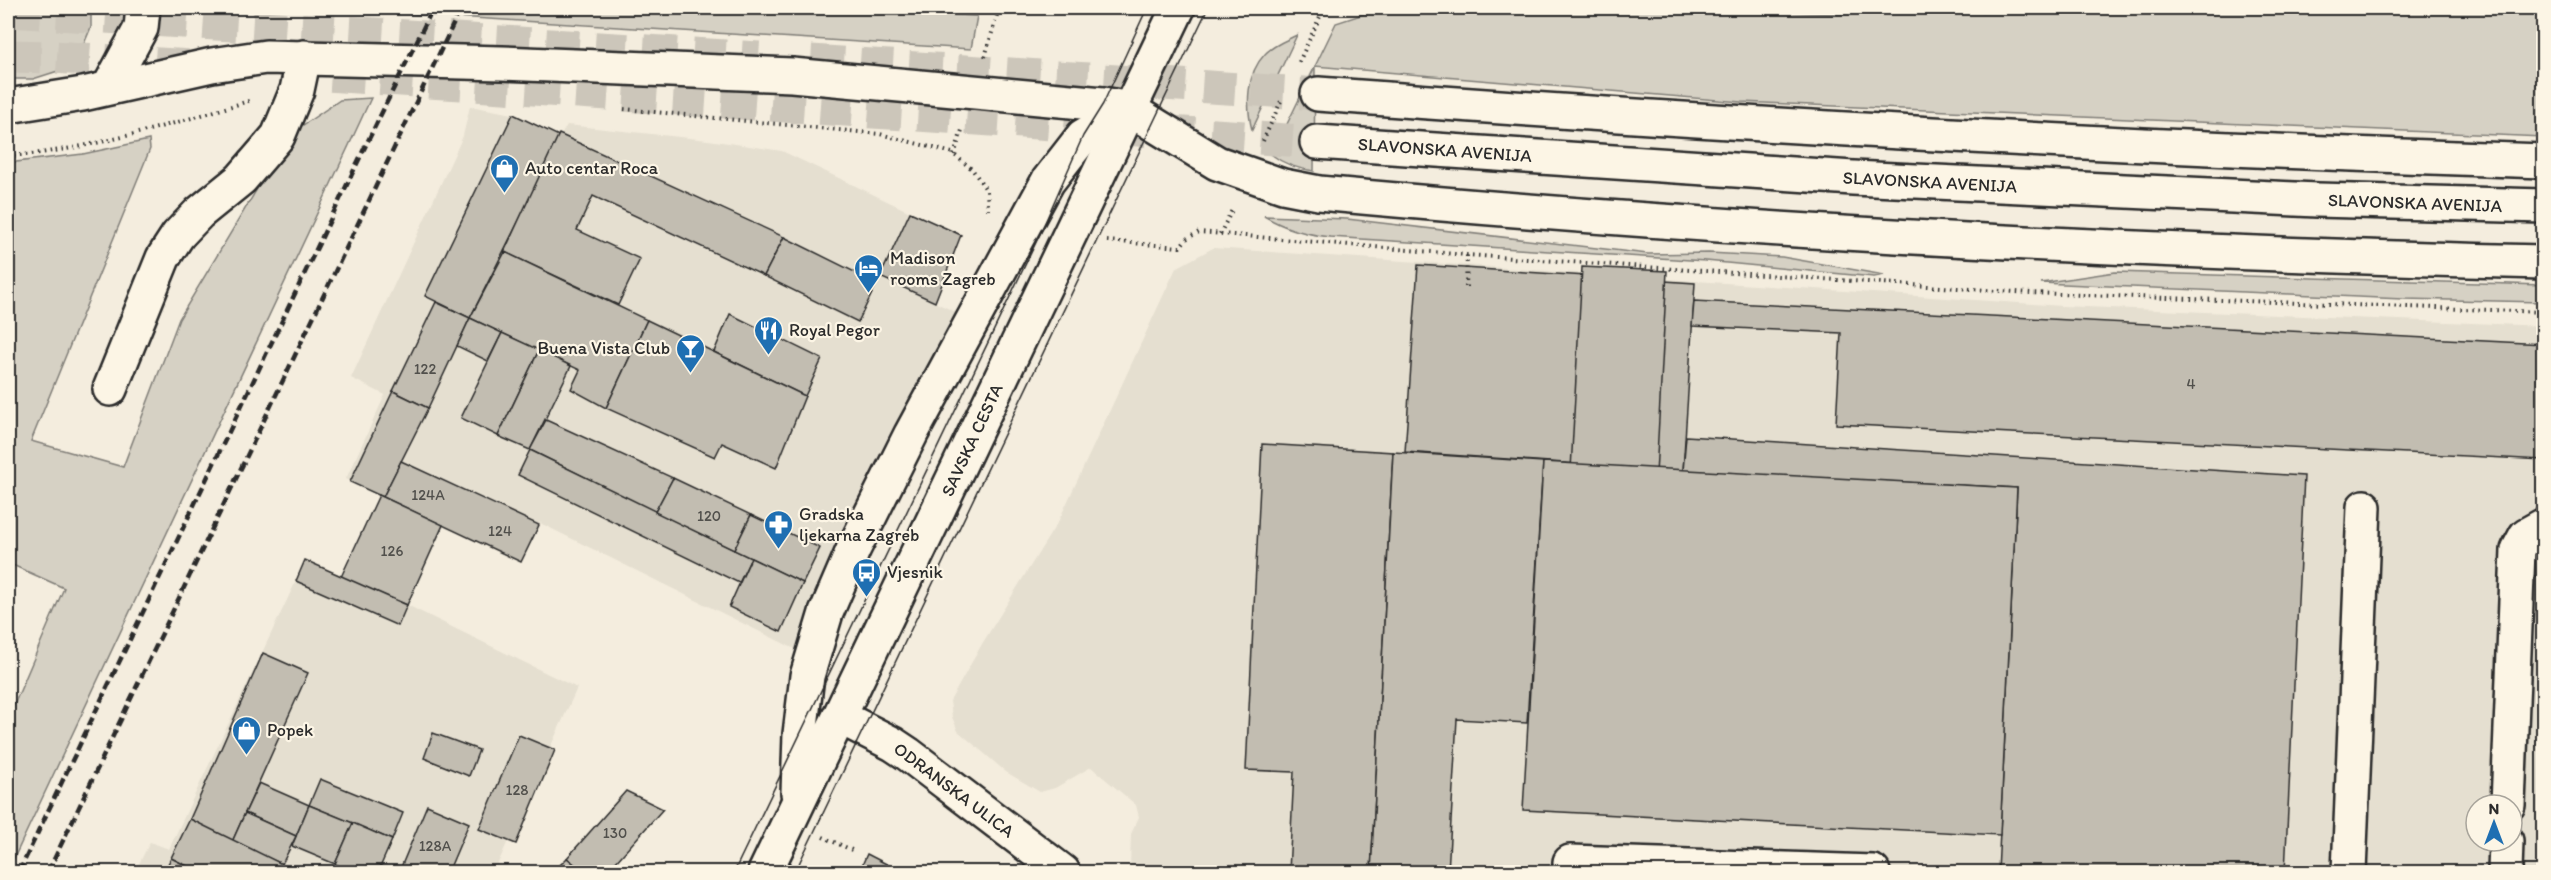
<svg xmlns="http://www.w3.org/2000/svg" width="2551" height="880" viewBox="0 0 2551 880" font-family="Itim,sans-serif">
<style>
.built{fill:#e5dfd0;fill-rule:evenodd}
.green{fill:#d6d1c4;stroke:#807e78;stroke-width:1.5}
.building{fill:#c2bdb1;stroke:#2b2b2b;stroke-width:1.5}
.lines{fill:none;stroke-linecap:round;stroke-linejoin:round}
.major-tunnel{stroke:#ccc6ba;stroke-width:33;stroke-dasharray:33 16;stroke-linecap:butt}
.minor-casing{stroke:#2b2b2b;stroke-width:38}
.major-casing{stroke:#2b2b2b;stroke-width:38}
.path{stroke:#2b2b2b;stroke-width:4;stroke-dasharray:1.5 4.5;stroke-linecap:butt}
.minor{stroke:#fcf5e5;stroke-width:33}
.major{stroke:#fcf5e5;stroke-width:33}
.tram{stroke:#2b2b2b;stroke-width:1.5}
.rail{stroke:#2b2b2b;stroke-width:4.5;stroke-dasharray:9 4.5;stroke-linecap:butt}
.labels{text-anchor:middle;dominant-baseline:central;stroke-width:4.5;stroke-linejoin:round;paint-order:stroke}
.number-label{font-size:15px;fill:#51504c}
.street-label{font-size:18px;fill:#2b2b2b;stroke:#fcf5e5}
.poi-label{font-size:18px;fill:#2b2b2b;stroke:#fcf5e5;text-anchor:start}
</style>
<rect width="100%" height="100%" fill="#f4edde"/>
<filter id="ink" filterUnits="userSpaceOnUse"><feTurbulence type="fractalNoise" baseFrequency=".0167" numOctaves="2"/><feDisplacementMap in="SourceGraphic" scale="12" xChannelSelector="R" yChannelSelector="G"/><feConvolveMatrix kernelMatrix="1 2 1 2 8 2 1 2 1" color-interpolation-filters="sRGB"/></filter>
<g filter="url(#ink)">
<g class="built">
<path d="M470,106L513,114L560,137L567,125L708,140L782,151L910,212L880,277L960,314L801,652L540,523L521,562L346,479L385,395L351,378L463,136Z"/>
<path d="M1213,248L2062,306L2543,326V872H1136L1130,868L1131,834L1139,817L1136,805L1091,767L1055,788L1040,792L1006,772L958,731L952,717L950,701L982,644L1059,520L1176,268ZM2476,805H2512V841H2476Z"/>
<path d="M296,581L407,605L577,688L494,872H310L289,865L285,872H135L150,842L169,849Z"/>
</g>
<g class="green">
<path d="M8,8H91V27L83,46L64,69L33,79H8Z"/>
<path d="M311,8H818L977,16L971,49Z"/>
<path d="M1396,8H1661L1845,14L2236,8H2543V137L1741,102L1315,66L1314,171C1298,169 1285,165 1272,155L1336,23L1373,11Z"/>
<path d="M1297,35L1252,130C1246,105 1246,74 1265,54C1273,45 1287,40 1297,35Z"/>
<path d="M371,98L352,139L8,871V719L64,588L8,563V163L83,154L149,140L150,149L31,441L123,467L179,319L290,134L340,100Z"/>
<path d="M1264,216L1347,219L1648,254L1709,253L1782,257L1884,275L1874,277L1706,261L1330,237C1305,234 1286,229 1264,216Z"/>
<path d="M2115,272L2543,285V302L2403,299L2041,283Z"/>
</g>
<g class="building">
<path d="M513,114L561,137L470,318L425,296Z"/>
<path d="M559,134L784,237L764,276L593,196L577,230L640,259L618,305L504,252Z"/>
<path d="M910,212L961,235L935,302L880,277Z"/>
<path d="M784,237L877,283L858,322L764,276Z"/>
<path d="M505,252L647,320L606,408L571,389L580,370L470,318Z"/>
<path d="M1418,265L1695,283L1683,471L1405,452Z"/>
<path d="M1582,267L1667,271L1655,493L1570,488Z"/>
<path d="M1694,301L2544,344V460L1836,424L1841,333L1692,326Z"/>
<path d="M436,302L470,318L428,408L393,391Z"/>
<path d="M730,314L822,359L805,396L714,352Z"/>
<path d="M470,318L502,333L488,361L457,346Z"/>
<path d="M647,320L805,396L776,468L722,443L715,457L606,408Z"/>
<path d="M502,333L539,350L498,436L461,418Z"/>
<path d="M539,350L571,366L530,450L498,436Z"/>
<path d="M393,391L428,408L383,497L350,482Z"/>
<path d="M546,420L673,478L655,512L530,450Z"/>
<path d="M1686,436L2304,476L2285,872H1998L2017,488L1683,471Z"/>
<path d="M1262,444L1393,452L1371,872H1289L1294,772L1246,770Z"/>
<path d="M530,450L751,558L739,583L518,475Z"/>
<path d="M1393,452L1543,462L1527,723L1457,719L1448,872H1371Z"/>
<path d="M401,461L539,525L521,562L383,497Z"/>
<path d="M1543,462L2017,488L2000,835L1523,810Z"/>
<path d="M673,478L751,515L734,550L655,512Z"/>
<path d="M379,495L443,525L407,605L341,577Z"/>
<path d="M751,515L820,548L803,583L734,550Z"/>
<path d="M751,558L803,583L781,632L729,607Z"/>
<path d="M305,560L407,605L398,626L296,581Z"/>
<path d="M263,653L308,673L232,842L190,819Z"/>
<path d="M433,733L479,750L469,776L424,758Z"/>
<path d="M519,735L555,750L516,844L479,829Z"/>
<path d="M320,779L403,813L392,840L309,805Z"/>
<path d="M259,783L309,805L296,836L245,813Z"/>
<path d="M626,791L663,809L607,872H584L567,858Z"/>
<path d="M309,805L353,823L335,864L292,846Z"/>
<path d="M427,805L469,823L449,870L456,872H399Z"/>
<path d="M245,813L296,836L282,864L232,842Z"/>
<path d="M190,819L282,864L278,872H199L171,858Z"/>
<path d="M353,823L392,840L378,872H354L335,864Z"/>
<path d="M867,854L902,872H859Z"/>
<path d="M171,858L199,872H164Z"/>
<path d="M567,858L584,872H553Z"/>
</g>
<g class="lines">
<g class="major-tunnel">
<path d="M8,11L759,58"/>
<path d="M8,56L54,57L191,66"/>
<path d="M811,61L1318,94"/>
<path d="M282,72L1317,142"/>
</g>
<defs>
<g id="minor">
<path d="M110,389L163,258L178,235L199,213L241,179L278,136L297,90L304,57"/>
<path d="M840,717L893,744L908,754L1063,872"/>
<path d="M2508,805L2518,550L2526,535L2544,525"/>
<path d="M1570,862L1873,872"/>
<path d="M2349,872L2364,507"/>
<path d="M2505,872L2506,841"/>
</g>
<g id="major">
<path d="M109,87L141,28L143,8"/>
<path d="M1318,94C1726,124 2134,148 2544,161"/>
<path d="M8,106L83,94L212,65L266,57L502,63L792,75L1103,104L1129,109L1217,163L1283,186L1319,193C1726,231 2135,252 2544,262"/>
<path d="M1317,142L1853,178L2317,200L2544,206"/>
<path d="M798,793L800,734L807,676L826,613L854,548L911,434L1048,181L1083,136L1129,109"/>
<path d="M765,872L1178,8"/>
</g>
</defs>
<use href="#minor" class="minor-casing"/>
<use href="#major" class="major-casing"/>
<g class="path">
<path d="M985,57L999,8"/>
<path d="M1299,62L1324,8"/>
<path d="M624,109L880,134L934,148L952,153L972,169L987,191L988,210"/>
<path d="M1263,141L1281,101"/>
<path d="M954,155L963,127"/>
<path d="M8,156C89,151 174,123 252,100"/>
<path d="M1220,234L1233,208"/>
<path d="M1107,241L1180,247L1186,239L1199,232L1467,255L2031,293L2544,312"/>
<path d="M1466,287L1467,255"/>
<path d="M823,837L854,851"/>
</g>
<use href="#minor" class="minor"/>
<use href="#major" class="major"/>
<g class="tram">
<path d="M734,872L1040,234L1083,136L1103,104L1147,8"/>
<path d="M795,872L1208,8"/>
</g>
<g class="rail">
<path d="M19,872L363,151L433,8"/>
<path d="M48,872L461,8"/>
</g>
</g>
</g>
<defs>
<symbol id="shop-pin" viewBox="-11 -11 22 30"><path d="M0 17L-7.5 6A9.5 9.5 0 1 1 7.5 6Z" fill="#1f6fb2" stroke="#fcf5e5"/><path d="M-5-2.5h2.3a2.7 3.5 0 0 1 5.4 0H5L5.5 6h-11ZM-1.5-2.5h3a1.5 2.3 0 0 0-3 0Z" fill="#fff"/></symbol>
<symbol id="hotel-pin" viewBox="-11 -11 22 30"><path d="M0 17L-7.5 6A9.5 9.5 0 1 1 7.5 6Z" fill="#1f6fb2" stroke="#fcf5e5"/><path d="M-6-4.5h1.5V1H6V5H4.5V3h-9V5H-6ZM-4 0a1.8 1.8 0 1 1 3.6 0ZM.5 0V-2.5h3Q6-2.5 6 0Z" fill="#fff"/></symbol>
<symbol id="restaurant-pin" viewBox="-11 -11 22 30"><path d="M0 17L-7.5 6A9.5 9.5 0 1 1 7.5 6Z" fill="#1f6fb2" stroke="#fcf5e5"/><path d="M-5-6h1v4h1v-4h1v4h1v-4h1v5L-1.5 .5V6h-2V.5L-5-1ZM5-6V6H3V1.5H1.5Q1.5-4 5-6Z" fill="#fff"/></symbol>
<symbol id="bar-pin" viewBox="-11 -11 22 30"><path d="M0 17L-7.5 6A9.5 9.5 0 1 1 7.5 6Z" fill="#1f6fb2" stroke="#fcf5e5"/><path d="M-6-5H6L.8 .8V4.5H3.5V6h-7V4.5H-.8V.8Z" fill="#fff"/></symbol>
<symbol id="pharmacy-pin" viewBox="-11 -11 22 30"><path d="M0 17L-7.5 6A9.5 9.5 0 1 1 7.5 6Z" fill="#1f6fb2" stroke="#fcf5e5"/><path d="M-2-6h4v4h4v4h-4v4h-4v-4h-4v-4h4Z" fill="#fff"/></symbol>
<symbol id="bus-pin" viewBox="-11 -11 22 30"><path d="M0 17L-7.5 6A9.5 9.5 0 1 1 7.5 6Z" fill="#1f6fb2" stroke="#fcf5e5"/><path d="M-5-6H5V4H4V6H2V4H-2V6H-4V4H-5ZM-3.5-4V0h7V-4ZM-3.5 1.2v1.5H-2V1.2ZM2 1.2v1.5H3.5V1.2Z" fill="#fff"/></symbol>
</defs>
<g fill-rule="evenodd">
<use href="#shop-pin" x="488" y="152" width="33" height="45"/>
<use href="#hotel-pin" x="852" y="252" width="33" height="45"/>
<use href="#restaurant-pin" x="752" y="314" width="33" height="45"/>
<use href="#bar-pin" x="674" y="332" width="33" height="45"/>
<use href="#pharmacy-pin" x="762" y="508" width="33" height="45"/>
<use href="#bus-pin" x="850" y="556" width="33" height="45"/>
<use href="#shop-pin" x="230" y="714" width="33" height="45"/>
</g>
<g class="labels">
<g class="number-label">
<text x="425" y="369">122</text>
<text x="2191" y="384">4</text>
<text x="428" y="495">124A</text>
<text x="709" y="516">120</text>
<text x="500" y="531">124</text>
<text x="392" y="551">126</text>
<text x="517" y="790">128</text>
<text x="615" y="833">130</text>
<text x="435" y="846">128A</text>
</g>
<g class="street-label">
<text transform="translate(1445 150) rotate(4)">SLAVONSKA AVENIJA</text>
<text transform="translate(1930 182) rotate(3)">SLAVONSKA AVENIJA</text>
<text transform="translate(2415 203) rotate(2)">SLAVONSKA AVENIJA</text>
<text transform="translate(972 440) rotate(-65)">SAVSKA CESTA</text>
<text transform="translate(954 790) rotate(37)">ODRANSKA ULICA</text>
</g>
<g class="poi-label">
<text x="525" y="168">Auto centar Roca</text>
<text x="890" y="258">Madison<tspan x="890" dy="21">rooms Zagreb</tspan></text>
<text x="789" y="330">Royal Pegor</text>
<text x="670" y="348" text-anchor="end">Buena Vista Club</text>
<text x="799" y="514">Gradska<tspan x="799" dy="21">ljekarna Zagreb</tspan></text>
<text x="887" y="572">Vjesnik</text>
<text x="267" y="730">Popek</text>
</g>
</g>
<rect width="2551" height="880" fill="none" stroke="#fcf5e5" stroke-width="30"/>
<rect x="15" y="15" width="2521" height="850" fill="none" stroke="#2b2b2b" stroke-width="2" filter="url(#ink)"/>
<g transform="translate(2494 823)"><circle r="28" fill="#fcf5e5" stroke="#a8a49b" stroke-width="1.5"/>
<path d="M0-4.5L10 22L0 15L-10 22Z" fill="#1f6fb2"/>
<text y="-9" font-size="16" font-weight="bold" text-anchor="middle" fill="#2b2b2b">N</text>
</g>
</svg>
